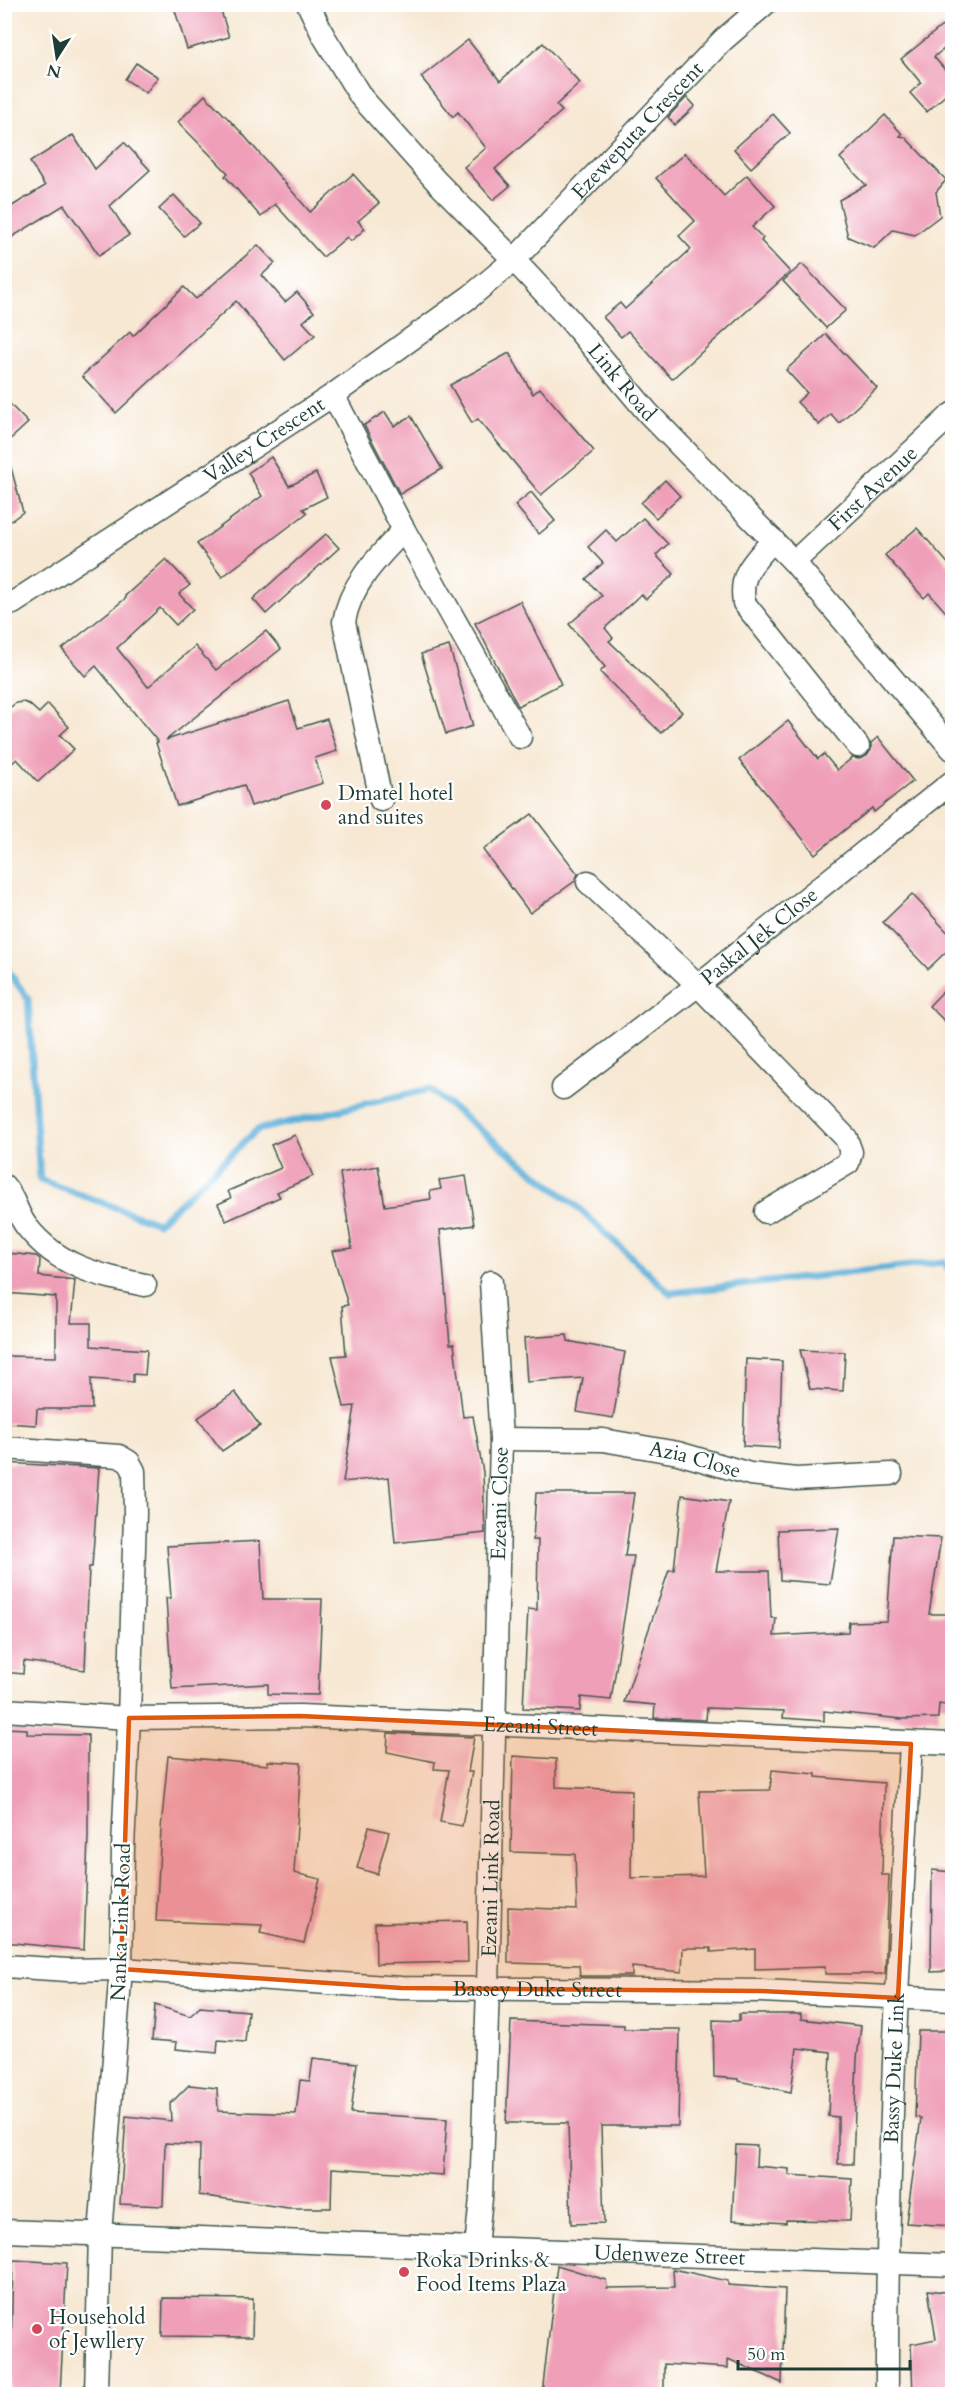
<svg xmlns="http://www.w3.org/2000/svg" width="957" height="2399" viewBox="0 0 957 2399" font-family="Cardo,serif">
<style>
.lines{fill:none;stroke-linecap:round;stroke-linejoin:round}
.stream{stroke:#5eb1d9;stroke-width:7}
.building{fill:#ef9fb8}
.street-casing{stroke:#3f574c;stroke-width:25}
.street{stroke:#fff;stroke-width:22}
.marked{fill:#de580e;fill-opacity:0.2;stroke:#de580e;stroke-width:4.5;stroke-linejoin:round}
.poi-dot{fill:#d1495b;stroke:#fff;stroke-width:2}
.labels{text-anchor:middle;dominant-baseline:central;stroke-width:4.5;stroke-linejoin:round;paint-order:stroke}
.street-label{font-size:21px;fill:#1f3d34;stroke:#fff}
.poi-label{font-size:21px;fill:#1f3d34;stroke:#fff;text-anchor:start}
</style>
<rect width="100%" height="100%" fill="#fff"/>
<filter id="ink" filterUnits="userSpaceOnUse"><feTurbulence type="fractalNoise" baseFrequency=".0167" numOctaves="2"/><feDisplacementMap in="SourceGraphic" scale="12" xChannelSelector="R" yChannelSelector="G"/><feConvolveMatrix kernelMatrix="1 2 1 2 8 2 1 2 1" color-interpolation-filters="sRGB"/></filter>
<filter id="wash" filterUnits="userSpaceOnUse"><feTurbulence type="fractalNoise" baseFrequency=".008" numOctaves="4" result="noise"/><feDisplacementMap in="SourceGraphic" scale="24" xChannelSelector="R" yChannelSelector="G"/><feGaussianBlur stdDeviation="1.35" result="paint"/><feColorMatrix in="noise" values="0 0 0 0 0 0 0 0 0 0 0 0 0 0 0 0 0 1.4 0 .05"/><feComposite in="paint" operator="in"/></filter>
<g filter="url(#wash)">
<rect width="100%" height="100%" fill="#f7e8d3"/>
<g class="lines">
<path class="stream" d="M4,965L28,999L40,1180L158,1223L257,1130L429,1089L574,1204L670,1293L943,1262L952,1273"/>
</g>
<g id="blocks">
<g class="building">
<path d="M173,4H219L229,37L187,49Z"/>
<path d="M942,26L952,39V42L934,57L952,78V89L927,112L910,93L921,83L901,59Z"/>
<path d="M468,40L500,81L543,43L580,83L556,105L562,111L495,169L510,186L493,200L464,167L486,148L458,112L453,117L421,77Z"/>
<path d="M136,63L158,77L146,93L125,79Z"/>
<path d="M205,95L241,132L310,212L353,174L379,203L358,221L365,229L351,241L347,237L323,257L275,204L261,217L225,176L228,173L178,122Z"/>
<path d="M687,97L695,106L675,125L668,117Z"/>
<path d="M773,114L790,133L751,168L734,149Z"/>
<path d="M885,115L902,134L900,136L905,137L946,180L936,192L940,216L915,235L893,230L874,248L848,237L839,200L866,185L840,158Z"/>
<path d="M73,135L95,169L124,142L150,170L110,206L129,235L99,255L64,205L4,242V211L45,186L30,162Z"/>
<path d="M685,153L724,196L747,175L775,206L752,227L763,238L761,241L790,272L672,379L628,331L621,337L603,317L620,303L625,309L691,249L679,236L695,221L656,178Z"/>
<path d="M174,195L200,223L184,236L159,209Z"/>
<path d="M258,245L275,263L262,275L285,302L297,292L314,312L303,322L315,335L285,360L236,301L116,413L82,376L130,332L133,336L184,287L196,299Z"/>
<path d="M802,264L846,310L826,328L783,281Z"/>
<path d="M826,334L877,388L839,423L831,414L819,425L797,402L807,393L786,370Z"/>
<path d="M509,353L533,394L540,388L594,451L541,495L478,419L472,423L450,385Z"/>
<path d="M4,398L28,423L4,445Z"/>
<path d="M385,412L394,426L411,416L442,469L400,494L364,425Z"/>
<path d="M271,457L289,486L316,473L327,497L303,509L307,513L222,577L197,544L262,496L248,473Z"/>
<path d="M10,464L23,512L4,526V465Z"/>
<path d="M665,480L680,496L656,518L641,503Z"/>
<path d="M531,492L555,521L539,534L515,505Z"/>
<path d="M643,518L668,544L656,555L674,574L646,599L641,594L605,628L613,638L609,641L682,712L661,733L600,672L605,667L569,624L602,596L586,579L603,563L588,547L606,530L617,542Z"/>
<path d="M917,528L952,568V619L929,593L924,598L885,555Z"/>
<path d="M326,534L339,548L266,614L253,599Z"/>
<path d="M166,559L190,585L179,594L193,609L176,625L160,608L117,648L148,687L195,646L216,670L266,631L281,649L166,740L289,701L298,728L327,719L337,751L315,758L323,783L251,806L244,785L177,806L156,743L158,742L96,666L85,676L62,649L126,598L125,596Z"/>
<path d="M520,601L561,684L518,706L475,623Z"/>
<path d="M449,646L473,726L446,734L421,654Z"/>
<path d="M23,702L29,704L39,713L48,704L69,727L60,735L74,749L38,782L17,759L4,770V712L16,703Z"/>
<path d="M788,721L818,759L824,754L837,770L852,758L859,759L867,756L871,750V743L878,737L913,781L874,812L872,808L815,854L739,760Z"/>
<path d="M532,814L578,874L575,881L530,913L483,850Z"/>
<path d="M912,894L952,937V946L928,969L883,922Z"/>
<path d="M952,982V1028L929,1006Z"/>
<path d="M295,1135L313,1176L277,1192L280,1197L226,1221L218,1204L231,1198L228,1191L281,1168L271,1145Z"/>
<path d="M378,1166L385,1206L431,1199L430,1191L441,1189L439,1180L466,1176L474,1225L440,1230L450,1344H454L463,1417L473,1416L483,1472L485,1533L395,1543L389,1477L343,1482L355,1406L344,1407L332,1356L346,1355L342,1306L348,1305L332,1251L352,1248L340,1173Z"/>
<path d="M7,1253L36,1256L40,1259L39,1276L75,1280L71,1323H91V1346L147,1350L145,1375L133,1374V1382L91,1379L92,1409H37L36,1425L4,1423V1356L56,1357V1297L4,1293Z"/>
<path d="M567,1335L568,1341L625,1352L613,1418L577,1412L583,1378L527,1382L524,1338Z"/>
<path d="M800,1350L845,1352L843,1391L810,1389Z"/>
<path d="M746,1359L782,1361L779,1448L743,1446Z"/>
<path d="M235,1392L260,1426L222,1451L198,1418Z"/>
<path d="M4,1463L99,1468L92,1567H89L85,1670L24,1661L23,1674L4,1672Z"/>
<path d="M536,1493H634L625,1556H634L611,1700L581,1697L580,1711L523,1708L528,1609L537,1610L538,1540H533Z"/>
<path d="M682,1495L729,1502L716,1571H769L771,1618H776L774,1636L848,1632L849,1622L887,1621L893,1536L941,1538L929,1614H952V1706L939,1704L938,1718L902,1719L824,1711V1721L783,1718L784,1711L707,1708L706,1720L654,1718L655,1705L624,1702L669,1570H674Z"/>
<path d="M839,1528L830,1584L780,1580L778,1530Z"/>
<path d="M260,1541L263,1599H322L318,1695L268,1694V1684L172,1689L166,1598H171L167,1546Z"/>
<path d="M4,1728L27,1729V1734L88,1735V1837L84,1950L4,1942Z"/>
<path d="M388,1733L474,1737L468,1772H472L462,1826L440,1822L449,1770L434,1769L435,1762L387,1752Z"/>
<path d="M168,1756L268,1765V1761L301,1763L294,1873L320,1879L304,1943L260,1933L262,1925L156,1921L161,1829Z"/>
<path d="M513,1756L556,1759V1787L632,1790L631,1878L704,1876L699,1791L770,1790L772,1770L816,1774V1777L884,1783L882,1875H889L885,1974H825V1967L755,1969V1949L711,1952V1948H683L682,1972L632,1967V1976H580L579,1965L508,1963V1907L577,1910L575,1854L511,1852Z"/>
<path d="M369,1827L389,1832L377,1874L357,1868Z"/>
<path d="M932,1870L952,1872V1971L931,1972Z"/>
<path d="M467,1921L468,1962L376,1964L375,1923Z"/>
<path d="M155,2005L190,2016L200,2007L248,2011L245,2042L218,2040L217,2053L176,2049L177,2042L152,2040Z"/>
<path d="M739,2014H801V2019L861,2026L857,2058L853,2164H838V2117L828,2116L831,2052L797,2048L791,2092L738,2081V2079L714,2077L713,2020L739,2021Z"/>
<path d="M511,2021L624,2025V2029H680L678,2126H601L604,2223L571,2224L568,2123H506Z"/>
<path d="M918,2031H952V2226L906,2223L921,2118L915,2117Z"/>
<path d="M313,2058L357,2063L351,2113L447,2119L443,2175L332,2168L331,2208H288L199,2195L200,2145L165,2143L163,2206L120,2204L126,2116L171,2121L170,2104L189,2085L217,2088L218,2111L296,2114L300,2080L310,2081Z"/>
<path d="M736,2145L757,2146L756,2166L789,2169V2175L852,2179L850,2221L786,2220V2223L732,2220Z"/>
<path d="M13,2260L67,2263L60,2394H10Z"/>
<path d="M557,2265L606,2280L607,2288L674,2287L673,2269L728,2281V2285L785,2289L782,2383L728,2359V2368L664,2364V2394H542Z"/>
<path d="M928,2290L952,2293V2394H913L911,2344L936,2339Z"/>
<path d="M163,2298L253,2299L252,2337L162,2336Z"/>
</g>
</g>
</g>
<g filter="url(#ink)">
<use href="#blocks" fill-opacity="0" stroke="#3f574c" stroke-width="1.5"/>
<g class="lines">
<defs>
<g id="street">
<path id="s1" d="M308,4L323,35L361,97L437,182L514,260L569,319L648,413L794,562L952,749"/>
<path d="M333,395L404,530L520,737"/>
<path d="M773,540C754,563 739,572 744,603L858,746"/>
<path id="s2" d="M794,562L952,414"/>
<path id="s3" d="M4,606L13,603L333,395L471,296L514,260L723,40L765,4"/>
<path d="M381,800L344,622C350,584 379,556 404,530"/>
<path d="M588,882L698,985L846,1138L851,1152L848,1163L766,1212"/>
<path id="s4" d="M563,1088L698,985L952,782"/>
<path d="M4,1186C15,1198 17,1215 27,1227C59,1267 97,1275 145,1285"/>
<path id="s5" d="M501,1439L603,1440L678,1453L750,1474L796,1479L891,1474"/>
<path d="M4,1448L119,1456L129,1462L134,1471L135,1514L129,1718L123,1848L121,1969L100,2234L96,2394"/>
<path id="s6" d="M4,1710L129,1718L300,1716L952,1744"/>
<path id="s7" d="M4,1966L68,1970L121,1969L401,1988L761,1991L952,2000"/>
<path id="s8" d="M4,2231L952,2265"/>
<path id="s9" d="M476,2247L481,2198L488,1987L501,1439L491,1282"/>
<path id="s10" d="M887,2394C886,2177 898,1960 911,1744"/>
</g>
</defs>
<use href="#street" class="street-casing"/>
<use href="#street" class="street"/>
</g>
</g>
<path class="marked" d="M300,1716L911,1744L898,1998L761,1991L401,1988L121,1969L129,1718Z"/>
<g class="poi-dot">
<circle cx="326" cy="805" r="6"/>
<circle cx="404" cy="2272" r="6"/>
<circle cx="37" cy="2329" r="6"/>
</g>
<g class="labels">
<g class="street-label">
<text stroke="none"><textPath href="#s3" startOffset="796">Ezeweputa Crescent</textPath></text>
<text stroke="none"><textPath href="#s1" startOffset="494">Link Road</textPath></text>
<text stroke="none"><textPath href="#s3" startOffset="309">Valley Crescent</textPath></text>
<text stroke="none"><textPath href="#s2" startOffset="108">First Avenue</textPath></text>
<text stroke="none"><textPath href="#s4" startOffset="248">Paskal Jek Close</textPath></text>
<text stroke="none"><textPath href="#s5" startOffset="196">Azia Close</textPath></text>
<text stroke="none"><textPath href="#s9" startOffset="744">Ezeani Close</textPath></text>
<text stroke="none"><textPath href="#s6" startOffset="537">Ezeani Street</textPath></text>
<text stroke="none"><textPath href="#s9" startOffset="369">Ezeani Link Road</textPath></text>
<text transform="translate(121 1922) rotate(-88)">Nanka Link Road</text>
<text stroke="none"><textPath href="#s7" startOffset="534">Bassey Duke Street</textPath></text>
<text stroke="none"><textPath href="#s10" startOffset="326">Bassy Duke Link</textPath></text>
<text stroke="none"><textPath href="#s8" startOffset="666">Udenweze Street</textPath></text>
</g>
<g class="poi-label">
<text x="338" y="793">Dmatel hotel<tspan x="338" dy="24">and suites</tspan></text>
<text x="416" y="2260">Roka Drinks &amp;<tspan x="416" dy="24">Food Items Plaza</tspan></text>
<text x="49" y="2317">Household<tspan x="49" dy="24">of Jewllery</tspan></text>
</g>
</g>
<rect width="957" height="2399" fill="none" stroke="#fff" stroke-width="24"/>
<g transform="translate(57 57) rotate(192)" stroke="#ffffff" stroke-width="4.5" paint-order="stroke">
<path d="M0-4.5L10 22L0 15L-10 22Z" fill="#1f3d34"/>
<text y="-9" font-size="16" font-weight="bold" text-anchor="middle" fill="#1f3d34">N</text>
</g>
<path d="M738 2360v9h172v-9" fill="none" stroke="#1f3d34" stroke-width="3"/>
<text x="747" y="2360" font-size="18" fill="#1f3d34" stroke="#ffffff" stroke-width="4.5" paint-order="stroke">50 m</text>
</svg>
